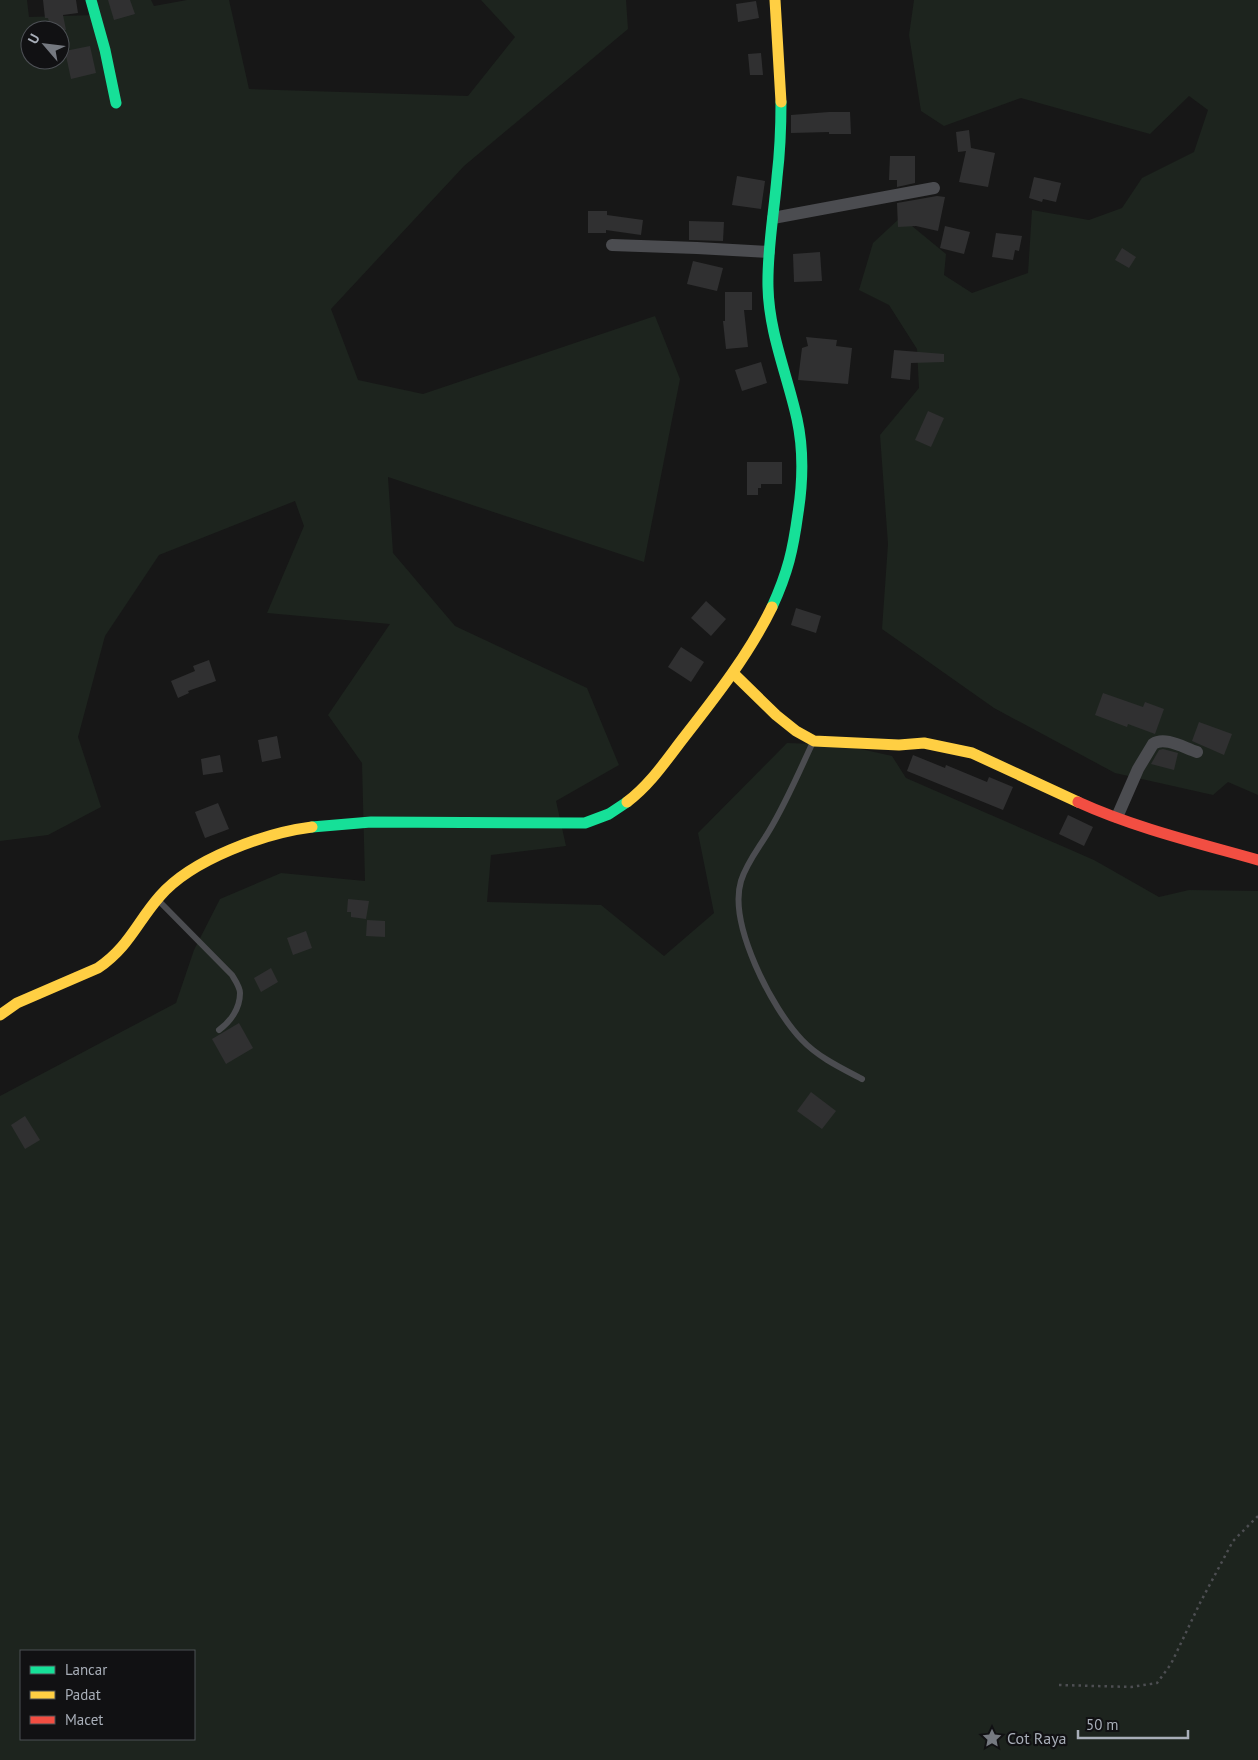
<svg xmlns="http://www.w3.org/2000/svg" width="1258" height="1760" viewBox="0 0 1258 1760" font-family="'PT Sans',sans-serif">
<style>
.green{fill:#1d241e;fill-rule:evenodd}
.building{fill:#303031}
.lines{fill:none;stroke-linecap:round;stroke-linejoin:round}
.path{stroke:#4d4e52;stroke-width:2.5;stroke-dasharray:2.5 4;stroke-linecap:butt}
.lane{stroke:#4b4c50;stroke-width:6}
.street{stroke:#4b4c50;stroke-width:12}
.fast{stroke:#16e098;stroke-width:11}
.slow{stroke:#ffcf43;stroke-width:11}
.jam{stroke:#f24e42;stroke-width:11}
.labels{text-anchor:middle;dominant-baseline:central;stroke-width:4.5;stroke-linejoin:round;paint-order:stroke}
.poi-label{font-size:16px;fill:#a8aeb8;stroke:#111113;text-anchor:start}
</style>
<rect width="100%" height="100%" fill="#171717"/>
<g class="green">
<path d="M0,0H27L29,17L95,15L93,0H151L154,6L187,0H229L249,89L468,96L515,37L481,0H626L628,29L464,166L331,309L358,380L423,394L655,316L680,379L644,562L388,477L393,553L455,626L587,688L619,765L556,801L566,846L491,855L487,902L601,905L664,956L714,913L698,833L787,743L843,745L892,756L906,778L1094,860L1159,897L1189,890L1258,891V1760H0V1096L176,1003L194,950L220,899L281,873L365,881L362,763L328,715L390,624L267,613L304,526L295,501L159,555L105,636L78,737L101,807L48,835L0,841ZM30,30H60V60H30ZM21,1651H194V1739H21Z"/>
<path d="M914,0H1258V795L1228,782L1213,795L1115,773L994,708L882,629L888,544L880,435L919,388L917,349L889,305L859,290L873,243L901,217L946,254L944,275L972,293L1028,273L1032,210L1089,220L1122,208L1142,178L1194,152L1208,110L1189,96L1150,134L1021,98L944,126L921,111L909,35Z"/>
</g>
<g class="building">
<path d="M43,0H76L78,13L63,15L66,30H51L48,18H45Z"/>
<path d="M108,0H130L135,14L114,20Z"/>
<path d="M756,1L759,18L738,22L736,4Z"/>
<path d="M90,46L96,73L71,79L65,51Z"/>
<path d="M761,53L763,75H750L748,54Z"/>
<path d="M829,112H850L851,134H829V132L791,133V115Z"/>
<path d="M969,130L971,148L995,153L988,187L959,182L966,151L958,152L956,132Z"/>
<path d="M890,156H915V183L897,187V180H889Z"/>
<path d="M737,176L765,181L761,209L732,205Z"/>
<path d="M1034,177L1061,183L1056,202L1043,199L1042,202L1029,198Z"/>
<path d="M937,196L945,197L938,231L916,226L898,227L897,203Z"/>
<path d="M588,211H607V215L643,220L641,235L606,230V233H588Z"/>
<path d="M689,221L724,222L723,241L689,240Z"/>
<path d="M945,226L970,232L964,254L940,248Z"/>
<path d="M996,233L1022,236L1019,251L1015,250L1013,260L992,257Z"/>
<path d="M1122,248L1136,257L1129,268L1115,260Z"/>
<path d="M820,252L822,281L794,282L793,254Z"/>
<path d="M693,261L723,268L717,291L687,284Z"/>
<path d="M725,292H752V310H744L748,347L726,349L723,321H725Z"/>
<path d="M806,337L837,340L836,346L852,348L848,384L798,380L802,348L808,346Z"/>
<path d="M894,350L944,354V362L911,363L910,380L891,378Z"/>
<path d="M761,362L767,383L742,391L735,370Z"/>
<path d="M928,411L944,418L931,447L915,440Z"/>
<path d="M747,462H782V484H761V488H758V495H747Z"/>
<path d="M706,601L726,619L711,636L691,618Z"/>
<path d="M796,608L821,616L816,633L791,625Z"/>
<path d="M681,647L704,662L691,682L668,667Z"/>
<path d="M209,660L216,681L188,691L189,693L178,698L171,681L195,671L193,666Z"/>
<path d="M1103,693L1143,707L1145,702L1164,709L1155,734L1128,724L1127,727L1095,715Z"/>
<path d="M1199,722L1232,734L1224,755L1192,741Z"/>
<path d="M277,736L281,758L262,762L258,740Z"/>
<path d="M1163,749L1178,753L1174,770L1151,764L1159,750Z"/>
<path d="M220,755L223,772L203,775L201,759Z"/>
<path d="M913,755L945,768L946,765L987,782L989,777L1013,787L1003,810L907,771Z"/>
<path d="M218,803L229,829L205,838L195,812Z"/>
<path d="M1068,815L1093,827L1084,846L1059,834Z"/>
<path d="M348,899L369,901L366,919L351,917V912H347Z"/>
<path d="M367,920L385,921V937L366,936Z"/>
<path d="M306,931L312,948L293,955L287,938Z"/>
<path d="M271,968L278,982L261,992L254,978Z"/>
<path d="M239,1023L253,1048L226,1064L212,1039Z"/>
<path d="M811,1092L836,1111L822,1129L797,1111Z"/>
<path d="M25,1116L40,1140L25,1149L11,1125Z"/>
</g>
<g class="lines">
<path class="path" d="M1059,1685L1131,1687L1157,1683L1171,1664L1200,1603L1233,1541L1258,1516"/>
<g class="lane">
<path d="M813,742C799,772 786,803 769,831C759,848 747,862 741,881C728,924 772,1009 802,1040C818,1057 841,1068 862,1079"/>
<path d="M159,901L232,975C235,980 240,987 240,993C240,1009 230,1022 219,1030"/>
</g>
<g class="street">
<path d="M773,218L934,188"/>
<path d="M612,245L697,248L769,252"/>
<path d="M1117,817L1138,769L1153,744C1165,736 1184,748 1197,752"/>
</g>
<g class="fast">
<path d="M91,0L105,50L116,103"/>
<path d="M772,607C788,572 793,550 798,513C803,481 804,451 797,419C787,374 769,333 768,287C767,250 774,214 777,177C780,152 781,127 781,102"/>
<path d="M312,827L371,822L585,823L609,814L627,802"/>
</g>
<g class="slow">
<path d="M775,0L781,102"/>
<path d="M733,673L776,715L796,731L814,741L899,745L924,743L972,753L1078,802"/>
<path d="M627,802C651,784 667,759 685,736C717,695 749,654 772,607"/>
<path d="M0,1015L17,1003L98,968C129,947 137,922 160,896C192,859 265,833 312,827"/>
</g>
<path class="jam" d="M1078,802C1135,828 1198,843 1258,860"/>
</g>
<defs>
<symbol id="sight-bare" viewBox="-9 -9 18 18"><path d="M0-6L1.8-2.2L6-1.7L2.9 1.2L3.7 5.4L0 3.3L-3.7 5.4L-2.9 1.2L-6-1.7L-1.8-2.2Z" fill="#757980" stroke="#111113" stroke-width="2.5" paint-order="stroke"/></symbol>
</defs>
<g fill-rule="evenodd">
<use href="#sight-bare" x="978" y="1724" width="28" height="28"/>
</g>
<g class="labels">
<g class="poi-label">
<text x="1007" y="1738">Cot Raya</text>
</g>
</g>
<rect x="20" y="1650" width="175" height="90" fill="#111113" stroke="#4d5055"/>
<rect x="30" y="1666" width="25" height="8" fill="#16e098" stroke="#4d5055"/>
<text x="65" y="1675" font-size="15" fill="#a8aeb8">Lancar</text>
<rect x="30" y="1691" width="25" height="8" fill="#ffcf43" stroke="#4d5055"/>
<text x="65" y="1700" font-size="15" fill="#a8aeb8">Padat</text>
<rect x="30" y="1716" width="25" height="8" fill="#f24e42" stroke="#4d5055"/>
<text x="65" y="1725" font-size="15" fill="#a8aeb8">Macet</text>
<g transform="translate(45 45) rotate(298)"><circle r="24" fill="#111113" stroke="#4d5055"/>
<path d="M0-4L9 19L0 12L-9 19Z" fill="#757980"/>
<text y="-8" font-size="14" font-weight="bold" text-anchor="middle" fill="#a8aeb8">U</text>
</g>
<path d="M1078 1730v8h110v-8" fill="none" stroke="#a8aeb8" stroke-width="2.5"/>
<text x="1086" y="1730" font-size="15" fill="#a8aeb8" stroke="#111113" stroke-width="4" paint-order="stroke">50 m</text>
</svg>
